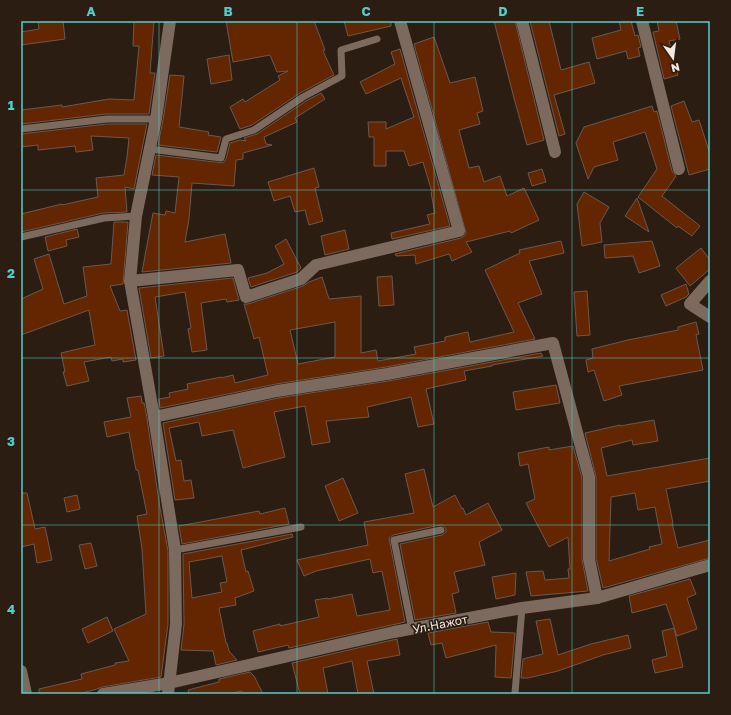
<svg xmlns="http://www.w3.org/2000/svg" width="731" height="715" viewBox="0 0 731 715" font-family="'Golos Text',sans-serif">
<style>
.building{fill:#632600;stroke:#6b584f;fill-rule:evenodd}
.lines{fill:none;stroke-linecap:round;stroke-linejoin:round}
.service{stroke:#7b6a5d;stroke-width:7}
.minor{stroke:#7b6a5d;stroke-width:12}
.grid{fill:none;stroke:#53cdcb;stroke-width:1;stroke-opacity:0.55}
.labels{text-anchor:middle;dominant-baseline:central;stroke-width:3.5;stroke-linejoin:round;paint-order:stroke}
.street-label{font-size:12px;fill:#f3e9e2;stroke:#2b1d12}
.neatline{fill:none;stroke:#53cdcb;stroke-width:1.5}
.grid-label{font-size:13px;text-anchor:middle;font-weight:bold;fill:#53cdcb}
</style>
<rect width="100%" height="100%" fill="#2b1d12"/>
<g class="building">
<path d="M38,21H63L65,39L21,45V32L39,29Z"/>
<path d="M134,21H154L150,73H155L149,114H106L21,124V110L62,105V107L109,99L134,100L139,46H133Z"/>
<path d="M226,21H314L325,50L323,51L334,75L300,93L252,125L240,129L230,107L243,99L245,102L280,80L278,76L288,71L277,72L270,55L233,62Z"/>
<path d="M344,21H391V26L348,36Z"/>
<path d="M494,21H515L544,140L527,145L514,98Z"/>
<path d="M530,21H549L561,70L589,62L595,83L554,95L565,134L559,136Z"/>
<path d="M619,21H631L635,36L638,35L641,47L638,48L640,56L628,59L626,51L597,59L592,38L621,30Z"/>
<path d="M657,21H676L680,39L669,41L678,75L664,79L653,32L659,31Z"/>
<path d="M434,37L450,83L475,77L483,111L477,113L480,124L459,130L469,168L479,166L484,182L500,176L507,196L524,188L539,220L511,233L510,231L466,242L472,252L452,261L449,254L416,264L415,255L396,256L395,254L461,238L464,236L466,233L414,44Z"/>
<path d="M400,49L450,226L392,239L391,233L430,224L427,215L435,213L431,193L432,192L423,162L409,166L404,151H386V166H374V137H369L368,122H386V129L414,117L401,78L366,94L360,82L395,64L391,52Z"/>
<path d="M229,55L232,80L211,84L207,59Z"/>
<path d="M170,75L184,76L179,127L209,132L208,135L221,137L217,152L158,145L163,120Z"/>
<path d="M321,93L325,99L295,118L297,122L264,137L266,144L272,145L243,153V159L236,160L234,186L192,183L189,219L185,242L225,234L231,263L142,272L153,213L165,215L166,211L175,213L179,177L152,175L156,155L223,163L226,159L230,143L240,140L246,141L244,138L257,134L306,101Z"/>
<path d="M684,101L692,122L699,120L710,154V169L689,175L671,106Z"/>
<path d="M652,106L654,112L657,111L672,171L676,176L662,196L700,226L692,236L678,226L677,228L638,197L657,169L645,132L613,142L618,160L594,167L588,179L576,143L584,127Z"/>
<path d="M107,124H147L134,189L125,187L127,212L103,213L21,232V214L62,204V205L98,197L96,178L124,175L127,157L129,138L91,136L93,150L76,152L75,146L38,150V145L21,147V134Z"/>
<path d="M314,168L319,187L315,188L323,221L309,225L305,210L295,212L290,196L274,201L268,182Z"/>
<path d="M542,169L546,182L532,186L528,173Z"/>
<path d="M584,192L609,207L600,223L602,242L582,246L577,204Z"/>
<path d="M637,198L649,232L625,216Z"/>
<path d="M114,222H128L123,284L110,286L120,311L127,310L136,360L123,362V359L112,361L111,357L84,362L89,381L67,386L63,372H65L61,353L95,345L89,310L21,335V299L43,289L34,259L49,254L64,304L87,296L83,267L111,264Z"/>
<path d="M77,229L79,237L66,240L67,246L48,251L45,237Z"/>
<path d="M345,230L349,249L325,255L321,236Z"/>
<path d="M286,239L301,268L297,272L251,287L248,278L267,273L284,264L275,246Z"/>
<path d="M561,241L564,253L529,261L542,294L518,303L535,339L386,367L276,384L160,408L159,399L170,397L169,393L188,389L187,384L221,377V378L233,375L235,383L268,375L259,337L254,339L244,304H248L303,286L309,282L322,277L329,299L361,296V353L376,350L378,361L416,354L414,347L445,341V337L468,332L470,342L514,332L485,270L520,253L519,250ZM335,322V357L298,364L290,330Z"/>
<path d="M652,241L660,266L639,273L633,256L605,258L604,245Z"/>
<path d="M701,248L710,260V269L690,286L676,268Z"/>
<path d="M392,276L394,305L379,306L377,277Z"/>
<path d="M233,278L239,300L227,302L226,299L201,303L207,350L192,352L188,329L191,328L185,292L155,297L164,356L151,358L139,288Z"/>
<path d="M686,284L689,294L686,297L666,306L661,295Z"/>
<path d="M587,291L590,335L577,336L574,292Z"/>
<path d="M696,322L699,334L696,335L703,370L619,386L622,395L604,401L594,370L588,372L586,360L593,358L592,349L628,340L678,330V327Z"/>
<path d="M541,353L543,356L492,365V366L464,371L466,380L426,389L434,424L418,427L411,397L367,407L369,417L326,421L330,442L312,445L305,406L274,412L285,457L243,468L233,430L202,436L199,422L169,428L176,461L181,460L184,481L191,480L194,498L175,500L163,423L278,398L388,381Z"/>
<path d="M556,385L560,403L516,410L513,392Z"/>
<path d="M141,396L142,403H144L147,418L159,502L168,551V624L161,677L102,687L97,689L79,694H39V689L82,679L81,674L115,665V663L129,661L114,629L146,614L142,549L137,516L147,514L138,470H136L129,432L107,437L104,422L131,417L127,398Z"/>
<path d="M654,420L658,441L633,445L632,440L601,448L607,476L710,458V481L666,489L673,523H672L678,548L710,540V558L603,588L596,558V477L585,433L620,425V426ZM635,493L638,510L655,507L662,544L649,547L650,549L609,561L611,497Z"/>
<path d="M573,446L582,478V559L588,591L531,596L526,572L543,571L545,580L569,578L568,569H570L568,537L549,547L526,503L535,499L528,464L520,466L518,453L549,447V450Z"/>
<path d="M424,469L433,507L455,495L462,509L463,508L466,515L488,503L502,530L479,542L485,565L454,572L459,592L452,594L456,613L415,620L400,544L442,535L446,532V529L443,525H440L393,535L389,538L405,622L289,648L288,645L258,652L253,631L280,624V626L319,617L315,600L328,598V599L352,594L357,616L390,610L382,571L373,573L370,559L316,571L304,576L297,560L368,545L364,522L414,513L405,474Z"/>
<path d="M343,478L358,513L339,521L325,486Z"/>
<path d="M21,493H27L35,529L45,527L52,560L37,563L34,544L21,547Z"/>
<path d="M77,495L80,509L67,512L64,498Z"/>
<path d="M285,508L289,524L182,544L179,526L259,511L260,514Z"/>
<path d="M292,534L293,537L241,550L246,572L248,571L254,591L235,598L236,605L219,608L226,643H227L229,651L237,660L216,665L213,651L181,650L184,624L183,554ZM222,556L227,582L220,583L222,592L192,598L189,562Z"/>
<path d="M91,543L97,566L85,569L79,545Z"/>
<path d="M516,573L515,595L496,599L492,577Z"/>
<path d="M690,579L696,594L687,598L697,629L677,636L666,604L632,613L629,596Z"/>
<path d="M107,617L113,631L88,643L82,629Z"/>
<path d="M550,619L558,655L591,644L628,635L631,648L603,655L558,671L528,678H521L523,659L543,654L536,621Z"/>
<path d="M488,622L491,632L515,633L511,678L495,677L496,645L446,658L442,643L431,645L428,633Z"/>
<path d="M674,628L683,667L655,673L652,660L667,656L662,631Z"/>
<path d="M397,639L400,655L367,661L374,694H358L352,661L323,668L328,694H300L292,663Z"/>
<path d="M250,672L254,676L263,694H244L242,691L229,694H189L188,690L219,682V679Z"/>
</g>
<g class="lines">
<g class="service">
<path d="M21,129L107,119H156"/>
<path d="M150,149L221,158L226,139L254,130L303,97L342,76L341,50L377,39"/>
<path d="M21,237L104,218L136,216"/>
<path d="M175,550L301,527"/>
<path d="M412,630L394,540L441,530"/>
<path d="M515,693L522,608"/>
</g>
<g class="minor">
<path d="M522,21L555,152"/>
<path d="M642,21L679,169"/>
<path d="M130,281L238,270L246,297L301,279L316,265L459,231L400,21"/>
<path d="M710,281L690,304L710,317"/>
<path d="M154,417L277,391L387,374L553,343L589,477V559L597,598"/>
<path d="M21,671L26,694"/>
<path d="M103,694L169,683L394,632L522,608L597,598L710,565"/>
<path d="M168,694L176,624L175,550L154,417L130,281L136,216L156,119L170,21"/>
</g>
</g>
<path class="grid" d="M159,21V694M297,21V694M434,21V694M572,21V694M21,190H710M21,358H710M21,525H710"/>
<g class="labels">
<g class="street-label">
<text transform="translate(440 624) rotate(-11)">Ул.Нажот</text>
</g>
</g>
<rect width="731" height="715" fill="none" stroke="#2b1d12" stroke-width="44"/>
<g transform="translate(673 58) rotate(166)" stroke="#2b1d12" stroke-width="3" paint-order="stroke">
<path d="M0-3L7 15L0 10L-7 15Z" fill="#f3e9e2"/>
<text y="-6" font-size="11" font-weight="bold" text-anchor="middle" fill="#f3e9e2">N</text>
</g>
<rect x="22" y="22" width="687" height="671" class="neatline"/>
<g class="grid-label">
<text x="91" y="16">A</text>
<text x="228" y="16">B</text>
<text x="366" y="16">C</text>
<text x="503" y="16">D</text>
<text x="640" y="16">E</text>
<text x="11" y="110">1</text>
<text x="11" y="278">2</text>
<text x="11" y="446">3</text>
<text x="11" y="614">4</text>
</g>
</svg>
